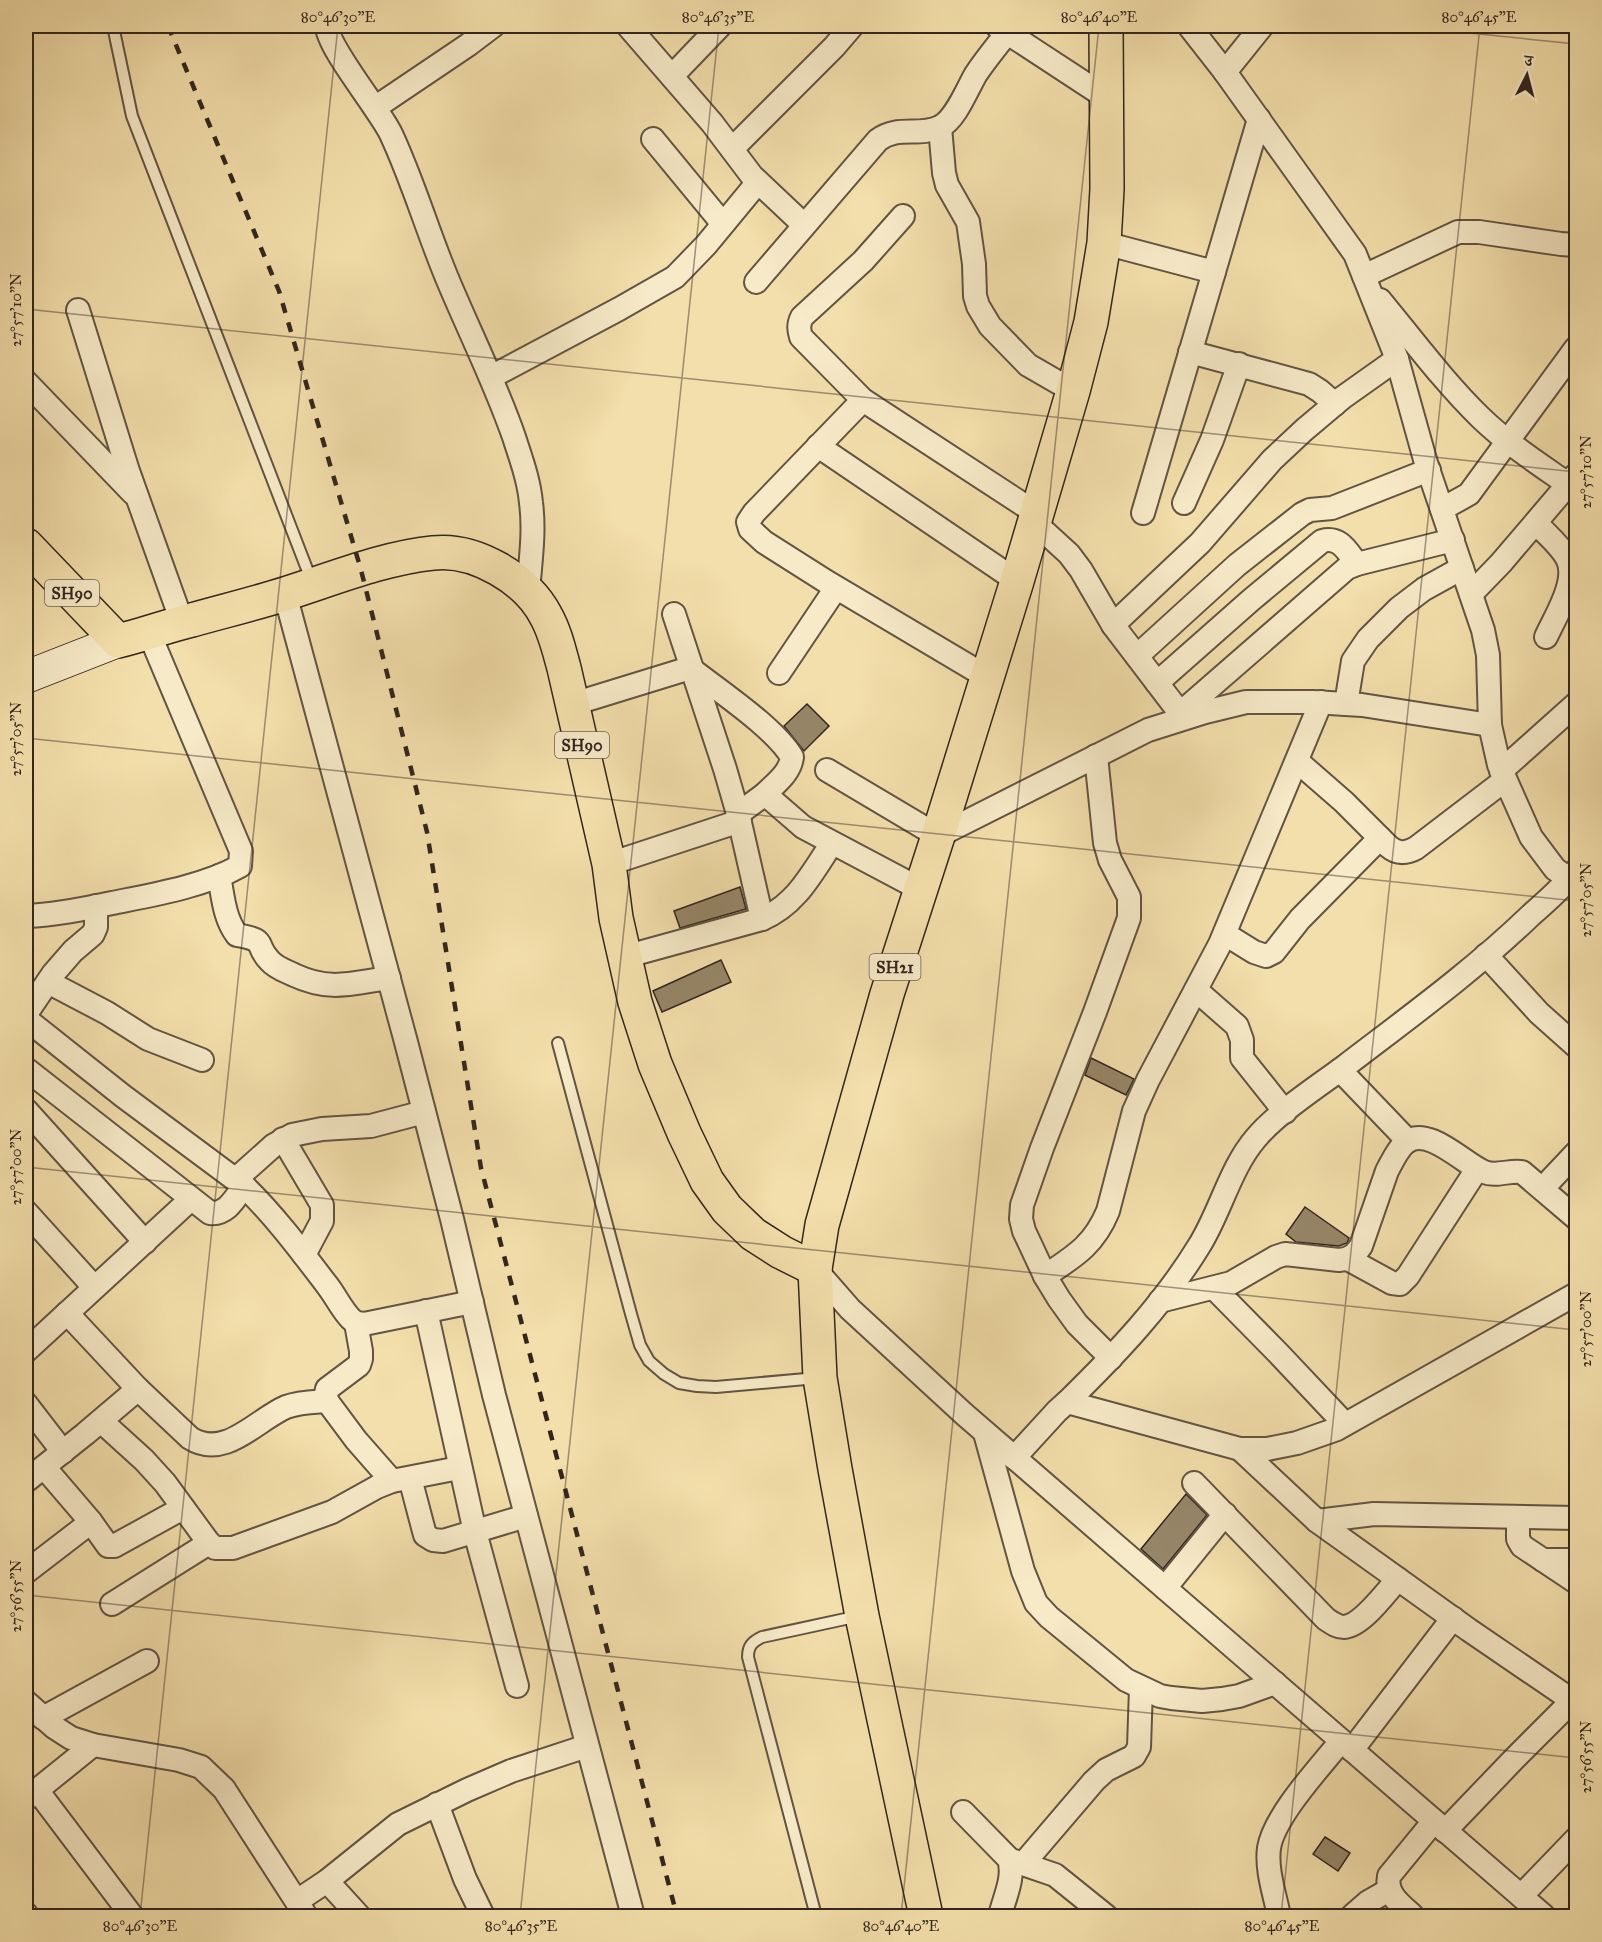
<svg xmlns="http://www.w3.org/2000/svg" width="1602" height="1942" viewBox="0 0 1602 1942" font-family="'IM FELL Great Primer','Noto Serif Devanagari',serif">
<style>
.building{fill:#968668;stroke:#322520;stroke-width:1.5}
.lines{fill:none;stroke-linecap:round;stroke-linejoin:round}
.lane-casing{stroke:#625443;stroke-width:14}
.street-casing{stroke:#625443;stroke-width:26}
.secondary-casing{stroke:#322520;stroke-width:34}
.primary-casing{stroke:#322520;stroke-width:36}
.lane{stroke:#f7eac8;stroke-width:10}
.street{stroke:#f7eac8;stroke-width:22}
.secondary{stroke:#f7eac8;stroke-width:32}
.primary{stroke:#f3dfab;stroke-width:33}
.rail{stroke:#322520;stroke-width:4.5;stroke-dasharray:10 10;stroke-linecap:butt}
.ticks{fill:none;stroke:#322520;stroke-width:1.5;stroke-opacity:0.45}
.labels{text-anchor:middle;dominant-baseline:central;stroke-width:6;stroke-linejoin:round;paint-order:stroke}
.shield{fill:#f7eac8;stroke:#6d6052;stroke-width:1.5}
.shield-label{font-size:16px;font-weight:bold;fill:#322520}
.neatline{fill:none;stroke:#322520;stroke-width:2}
.ticks-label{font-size:15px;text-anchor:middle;fill:#322520}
</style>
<rect width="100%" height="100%" fill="#f3dfab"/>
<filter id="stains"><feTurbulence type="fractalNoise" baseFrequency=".00333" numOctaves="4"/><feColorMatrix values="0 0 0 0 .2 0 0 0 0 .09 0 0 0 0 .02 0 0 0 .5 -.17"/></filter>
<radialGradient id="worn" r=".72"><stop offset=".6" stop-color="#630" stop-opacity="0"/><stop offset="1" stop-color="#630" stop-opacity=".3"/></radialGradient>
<g class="building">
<path d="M807,704L829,726L804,751L784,726Z"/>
<path d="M740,887L746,909L680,928L674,911Z"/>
<path d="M721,960L731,982L662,1012L653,991Z"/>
<path d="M1091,1058L1134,1079L1126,1095L1085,1075Z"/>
<path d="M1305,1207L1349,1238L1347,1243L1339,1246L1296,1242L1286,1234Z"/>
<path d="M1186,1494L1207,1515L1163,1569L1141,1549Z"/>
<path d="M1325,1837L1350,1853L1338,1871L1313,1854Z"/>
</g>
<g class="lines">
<defs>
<g id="lane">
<path d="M113,26L132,116L312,582"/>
<path d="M558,1043L631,1314L640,1345L649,1361L664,1374L679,1383L697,1386L716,1387L817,1378"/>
<path d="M816,1916L748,1657C748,1646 752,1642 762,1637L859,1616"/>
</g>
<g id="street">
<path d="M327,26C327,47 379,109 391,134C413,181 427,230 447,278C469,331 495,382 514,437C521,459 529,480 531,503C535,533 530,563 528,593"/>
<path d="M628,26L712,123L752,176L804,225"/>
<path d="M997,26L1107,98"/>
<path d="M1189,26L1225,72L1355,254L1397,359L1426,463L1483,630L1488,655L1490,725L1499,765L1531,837L1555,869L1576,884"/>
<path d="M1225,72L1262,26"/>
<path d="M672,76L720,26"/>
<path d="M376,107L468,45L493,26"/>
<path d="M940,127L944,173L947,185L968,222L974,264L975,296L978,306L990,326L1028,365L1073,391"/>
<path d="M653,139L723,224"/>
<path d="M732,149L834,47L852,26"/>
<path d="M903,216L863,261L802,317C798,325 799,330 801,337L863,400L1036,513"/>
<path d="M1104,243L1214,272"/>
<path d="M1364,276L1458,232H1479L1561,244L1576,245"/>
<path d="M756,282L878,140C898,125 918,137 940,127C956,119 967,89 976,74C986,59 997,46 1007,33"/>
<path d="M1380,300C1413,340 1444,382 1481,418C1510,446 1544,467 1576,490"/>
<path d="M78,310L128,471L182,622"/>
<path d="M1190,352L1309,384L1320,391L1335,404"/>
<path d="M491,377L619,309L675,277L706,245L758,182"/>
<path d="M26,382L133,493"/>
<path d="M863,400L754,513L748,522L750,529L764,542L827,582L987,677"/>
<path d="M818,446L1017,581"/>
<path d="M1184,503L1212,440L1239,364"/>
<path d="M1442,509L1469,494L1576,348"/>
<path d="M1143,513L1259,119"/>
<path d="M1034,522L1069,554L1081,570L1113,625L1180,713"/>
<path d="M1536,523C1546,534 1560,545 1567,558C1579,580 1555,617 1546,637"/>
<path d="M285,594L406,1042L452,1219L494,1395L633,1916"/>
<path d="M1471,594L1501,563L1576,475"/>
<path d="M674,614L725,769L738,814L765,794L803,827L920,889"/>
<path d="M1113,625L1200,543L1272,460L1304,430L1342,398L1397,359"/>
<path d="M1137,656L1237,565L1302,514L1310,510L1332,508L1429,470"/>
<path d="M779,673L836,588"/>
<path d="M1157,683L1251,600L1322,541C1340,536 1347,551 1357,564"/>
<path d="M573,704L690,668C719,691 774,727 792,757C790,773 776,783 765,794"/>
<path d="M1346,704L1353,661L1368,639L1399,608L1424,589L1462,568"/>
<path d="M1177,716L1347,568L1357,564L1453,540"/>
<path d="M1096,756L1105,843L1110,860L1129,897V918L1095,1012L1042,1148L1022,1205L1021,1219L1024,1231L1045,1276L1059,1299L1077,1324L1111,1358"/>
<path d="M1297,761L1344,802L1388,846C1397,854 1405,854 1416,848L1505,780"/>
<path d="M827,770L938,836L1148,730L1205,712L1246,702H1313L1362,705L1490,725"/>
<path d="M1501,771L1576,704"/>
<path d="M738,814L762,919"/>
<path d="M609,864L740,821"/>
<path d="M219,876C223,896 224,918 237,935C270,941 253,944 270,961C276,968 286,971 294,975C331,992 351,983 389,978"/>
<path d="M26,916C55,915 84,909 112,903C152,895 205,886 240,866L241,851L149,633"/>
<path d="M1225,934L1254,952L1266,956L1274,952L1300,919L1380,838"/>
<path d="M1486,955L1539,1013L1576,1046"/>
<path d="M624,957L762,919C796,905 812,873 832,843"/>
<path d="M48,982L107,1013L148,1039L202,1060"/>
<path d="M1196,990L1237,1026L1242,1040V1058L1285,1112"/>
<path d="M26,1014L53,974L73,951L93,934L96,927V906"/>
<path d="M26,1019L123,1096L244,1186C275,1216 301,1251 327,1285C335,1295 342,1310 351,1319C355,1323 358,1323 364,1324L472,1302"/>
<path d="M26,1069L210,1213C227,1215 235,1198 244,1186"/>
<path d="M1340,1070L1408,1141"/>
<path d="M26,1110L145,1242"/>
<path d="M283,1139L322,1205V1221L304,1255"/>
<path d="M236,1179L274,1145L292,1135L322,1129L371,1126L424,1112"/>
<path d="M1543,1188L1576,1153"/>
<path d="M26,1212L94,1287"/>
<path d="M1348,1259L1392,1283L1400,1284L1408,1276L1477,1169"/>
<path d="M815,1269L850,1309L964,1414L1544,1916"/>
<path d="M1045,1276C1075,1256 1094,1245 1108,1211L1134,1111L1148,1080L1220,944L1321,702"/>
<path d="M1214,1288L1279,1354L1345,1424"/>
<path d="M1160,1301L1231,1283L1276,1257L1285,1254L1339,1260C1350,1259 1355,1255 1361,1246L1387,1171C1392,1162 1397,1150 1405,1143C1427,1124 1464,1164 1484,1172C1496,1177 1509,1170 1522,1172L1576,1218"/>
<path d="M426,1311L475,1532L517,1686"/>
<path d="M67,1313L138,1389L190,1438C225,1460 256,1420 286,1407C299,1402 313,1402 327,1401"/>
<path d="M356,1323L361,1351V1359L359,1365L327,1389L326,1394L327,1401L356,1440L392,1481"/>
<path d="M26,1351L191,1199"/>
<path d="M1067,1402C1116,1354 1163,1305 1199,1246C1220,1213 1230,1168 1256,1138C1277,1113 1317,1087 1344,1067C1408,1018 1473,971 1531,915C1547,901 1563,887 1576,871"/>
<path d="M26,1404L63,1452"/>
<path d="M101,1421L144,1460L165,1483L209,1543L215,1548H233L332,1512L377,1487L392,1481L459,1468"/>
<path d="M985,1433L1023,1571L1036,1603L1049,1617L1126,1680L1160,1696L1171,1698L1202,1701L1222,1699L1239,1696L1275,1683"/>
<path d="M1240,1449L1317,1521L1469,1630L1576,1703"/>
<path d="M1014,1458L1057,1411L1067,1402L1240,1449H1267L1297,1443L1337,1429L1576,1294"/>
<path d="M44,1467L91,1522L108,1546H114L183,1508"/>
<path d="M410,1478L425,1535L433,1540L443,1541L526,1516"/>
<path d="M26,1481L85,1434L138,1389"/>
<path d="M1194,1483L1326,1619C1332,1623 1337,1627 1344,1627C1362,1626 1386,1592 1398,1579"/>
<path d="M1518,1517V1539L1522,1546L1576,1582"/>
<path d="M1317,1521L1374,1514L1576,1518"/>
<path d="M1543,1560H1576"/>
<path d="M26,1572L91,1522"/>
<path d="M1165,1588L1225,1514"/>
<path d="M112,1604L209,1543"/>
<path d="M26,1702L54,1727L71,1738L93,1745L179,1760L201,1767L224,1789L306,1916"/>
<path d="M43,1718L147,1661"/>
<path d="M1352,1750L1453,1618"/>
<path d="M37,1790L132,1916"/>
<path d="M26,1799L93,1745"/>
<path d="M437,1804L465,1879L483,1916"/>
<path d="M963,1812L1009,1859C1015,1878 1004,1898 1000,1916"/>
<path d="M1445,1831L1515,1758L1573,1700"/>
<path d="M1011,1860L1055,1875L1106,1916"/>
<path d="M1023,1864L1094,1781L1106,1770L1134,1756L1139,1747L1141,1688"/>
<path d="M327,1881L359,1916"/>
<path d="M1521,1896L1576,1839"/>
<path d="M297,1901L327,1881L398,1824L467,1790L511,1771L587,1746"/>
<path d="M26,1914L27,1916"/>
<path d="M1279,1916C1275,1895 1266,1870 1269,1848C1274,1816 1321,1766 1341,1741"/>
<path d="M1352,1916L1368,1902L1389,1890"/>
<path d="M1413,1916C1401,1905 1385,1894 1389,1876L1434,1821"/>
</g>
<path id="secondary" d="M26,677L118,641"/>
<g id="primary">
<path d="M26,545L118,641C143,635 167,626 192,620C224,611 257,603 288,593C335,578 384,558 433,553C475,548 527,579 546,616C555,632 559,650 564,668L609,864L616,918L635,1002L655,1064L684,1133L707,1181L727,1209L753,1234L781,1252L815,1269"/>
<path d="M926,1916L862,1616L835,1469L820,1378L815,1269L822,1225L887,994L938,836L1017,581L1073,391L1091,322L1104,243L1107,189L1106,26"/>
</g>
</defs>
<use href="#lane" class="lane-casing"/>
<use href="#street" class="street-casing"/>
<use href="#secondary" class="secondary-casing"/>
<use href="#primary" class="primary-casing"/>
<use href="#lane" class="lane"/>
<use href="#street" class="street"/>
<use href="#secondary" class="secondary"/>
<use href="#primary" class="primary"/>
<path class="rail" d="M168,26L279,291L361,570L427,832L481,1168L677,1916"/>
</g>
<path class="ticks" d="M1401,26L1576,44M26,309L1576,472M26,738L1576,901M26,1167L1576,1330M26,1595L1576,1758M140,1916L338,26M520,1916L719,26M901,1916L1099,26M1281,1916L1480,26"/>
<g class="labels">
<g class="shield">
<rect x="45" y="580" width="54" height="26" rx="4.5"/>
<rect x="555" y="732" width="54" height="26" rx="4.5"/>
<rect x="869.5" y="954" width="51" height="26" rx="4.5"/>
</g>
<g class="shield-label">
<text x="72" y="593">SH90</text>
<text x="582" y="745">SH90</text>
<text x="895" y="967">SH21</text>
</g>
</g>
<rect width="1602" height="1942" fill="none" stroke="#f3dfab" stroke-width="66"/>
<g transform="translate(1527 75) rotate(6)" stroke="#f7eac8" stroke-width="4.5" paint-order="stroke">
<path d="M0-4.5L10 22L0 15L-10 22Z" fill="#322520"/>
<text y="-9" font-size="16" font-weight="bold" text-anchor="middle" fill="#322520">उ</text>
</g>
<rect x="33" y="33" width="1536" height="1876" class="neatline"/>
<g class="ticks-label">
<text x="338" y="22">80°46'30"E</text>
<text x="718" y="22">80°46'35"E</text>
<text x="1099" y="22">80°46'40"E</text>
<text x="1479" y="22">80°46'45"E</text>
<text transform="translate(16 310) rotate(-90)" y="5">27°57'10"N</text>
<text transform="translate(1586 472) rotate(-90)" y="5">27°57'10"N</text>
<text transform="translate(16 739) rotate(-90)" y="5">27°57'05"N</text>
<text transform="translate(1586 900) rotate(-90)" y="5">27°57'05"N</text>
<text transform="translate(16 1167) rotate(-90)" y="5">27°57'00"N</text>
<text transform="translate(1586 1329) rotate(-90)" y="5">27°57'00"N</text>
<text transform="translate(16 1596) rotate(-90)" y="5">27°56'55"N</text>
<text transform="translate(1586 1757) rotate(-90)" y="5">27°56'55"N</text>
<text x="140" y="1931">80°46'30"E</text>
<text x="521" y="1931">80°46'35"E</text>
<text x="901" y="1931">80°46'40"E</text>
<text x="1282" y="1931">80°46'45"E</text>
</g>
<rect width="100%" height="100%" filter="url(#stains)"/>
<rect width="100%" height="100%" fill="url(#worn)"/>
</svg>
